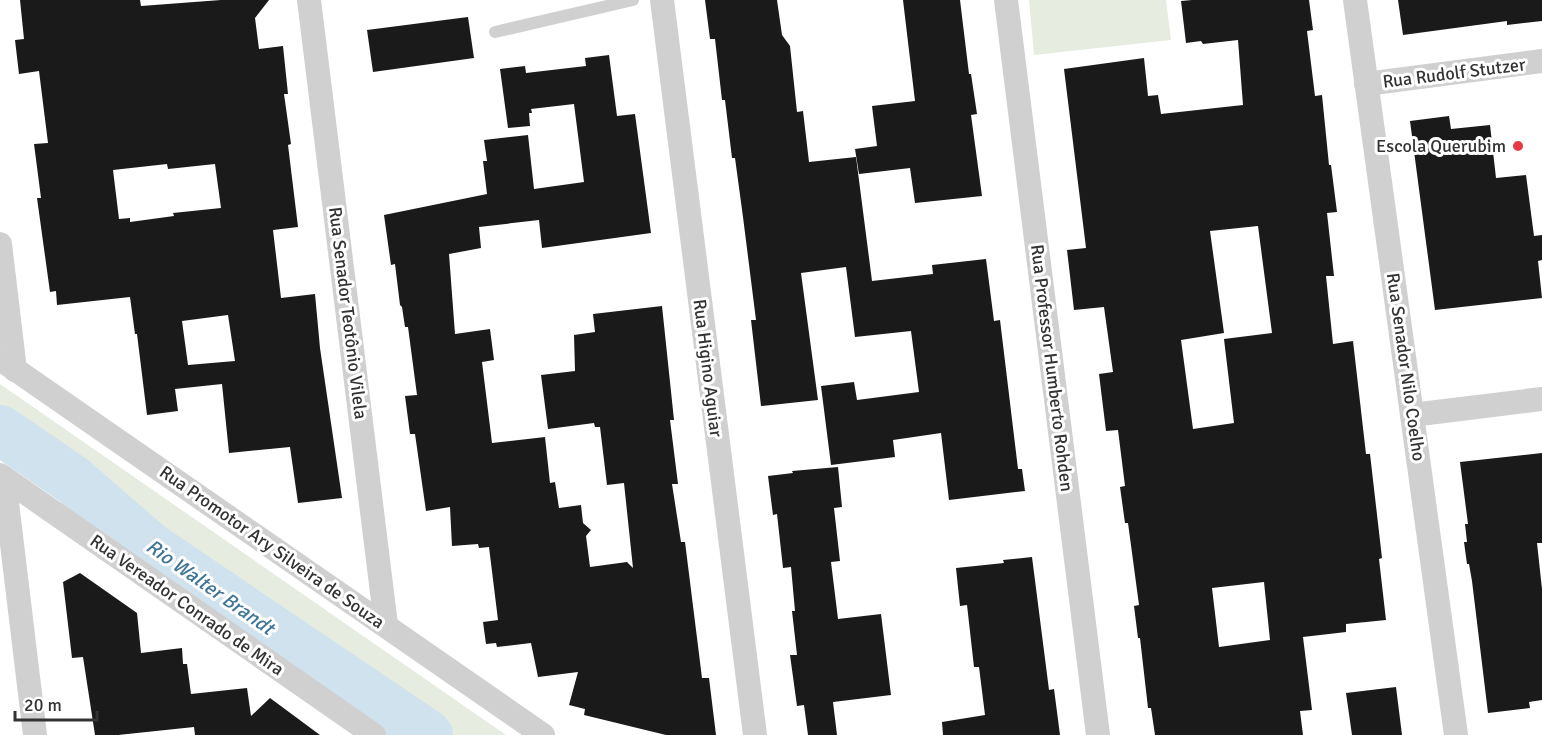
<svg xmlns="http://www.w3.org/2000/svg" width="1542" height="735" viewBox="0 0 1542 735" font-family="Signika,sans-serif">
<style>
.green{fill:#e6ecdf}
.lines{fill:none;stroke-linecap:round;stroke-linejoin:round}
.river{stroke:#cfe2ee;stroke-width:50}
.building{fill:#1a1a1a;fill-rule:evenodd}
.lane{stroke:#d0d0d0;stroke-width:12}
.street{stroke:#d0d0d0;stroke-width:24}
.poi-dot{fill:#e63946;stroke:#fff;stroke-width:2}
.labels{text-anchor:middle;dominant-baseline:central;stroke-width:6;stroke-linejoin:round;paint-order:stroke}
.street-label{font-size:18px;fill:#333;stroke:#fff}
.poi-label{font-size:18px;fill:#333;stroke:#fff;text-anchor:end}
.water-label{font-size:20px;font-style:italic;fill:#3f7597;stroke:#fff}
</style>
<rect width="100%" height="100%" fill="#fff"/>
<g class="green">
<path d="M1029,0H1166L1171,40L1034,55Z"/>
<path d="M0,384L506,735H413L0,454Z"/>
</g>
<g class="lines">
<path class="river" d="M0,430L73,480L150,547L428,735"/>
</g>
<g class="building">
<path d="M20,0H140L141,6L221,0H269L255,18L259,49L283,46L288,94H284L291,144L288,145L298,227L273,230L281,298L315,294L320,348L342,498L298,503L290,447L229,453L222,384L175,389L178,411L147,415L137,334H135L130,297L57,305L56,291L50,292L37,198H41L34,144L48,143L39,71L19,74L15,40L24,39ZM167,164L168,169L215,164L221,208L173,213L174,216L130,222V218L119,219L113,170ZM228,315L235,361L188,365L182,321Z"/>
<path d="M705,0H777L782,35L790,46L797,112L803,111L809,162L856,157L872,281L933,274L932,265L986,259L994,321L1000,320L1018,469H1022L1025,491L949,500L941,433L893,440L895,457L831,465L821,386L854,382L857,400L919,392L911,331L855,337L846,267L801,273L818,400L761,406L751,320H756L743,217L735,158H732L725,100H722L715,39H710Z"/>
<path d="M903,0H960L969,74H971L977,114L971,115L982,196L915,203L910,168L859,174L855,149L877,146L872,106L915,101Z"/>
<path d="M1192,0H1309L1313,30L1307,31L1315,96L1322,95L1329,165H1331L1337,212L1327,213L1334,276H1326L1333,344L1353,341L1366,454H1370L1382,558L1379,559L1386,620L1346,624V632L1303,637L1312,710L1300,711L1303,735H1155L1151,708H1148L1140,638H1138L1134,606L1139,605L1128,523H1125L1120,487L1125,486L1118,430L1106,431L1099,374L1113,372L1104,307L1074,310L1067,250L1086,248L1064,69L1144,58L1148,96L1158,95L1161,114L1243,105L1238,40L1203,44L1201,41L1186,43L1181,1ZM1258,226L1272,333L1224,339L1234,423L1193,429L1181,340L1224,333L1210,231ZM1264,582L1270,640L1219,647L1212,588Z"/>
<path d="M1398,0H1542V21L1507,25V21L1403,35Z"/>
<path d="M468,17L474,58L373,72L367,30Z"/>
<path d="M609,55L617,116L635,114L651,233L542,248L539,220L479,227L481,248L449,254L455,334L490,329L494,360L482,362L492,443L545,437L550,483L555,482L559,508L581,505L583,523L591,530L586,536L590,567L627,562L633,568L624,483L607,485L600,427H595L594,423L548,429L541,375L575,371L574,335L595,332L593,314L662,306L674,420H670L678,484H672L681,542H685L702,678H709L716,735H666L584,715L585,709L569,705L578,672L538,677L531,643L497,647L496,643L486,644L483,622L498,620L489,547L479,548L478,544L452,546L450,507L426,511L415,434H410L405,396L417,395L408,327H405L402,307L400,305L395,264L391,265L384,215L487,194L483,161H487L484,140L528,135L534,189L584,182L574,104L531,109L532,113H529L530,126L508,128L500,69L525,66L526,73L586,66L585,58Z"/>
<path d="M1449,116L1451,129L1490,125L1496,178L1526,175L1534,236L1542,235V260L1538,261L1542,298L1435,310L1410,121Z"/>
<path d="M1542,453V543H1537L1542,589V700L1529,702L1530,708L1488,713L1472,581L1469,564H1467L1464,542H1467L1465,524H1468L1460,462Z"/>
<path d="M838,467L842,507L834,508L840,561L831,562L838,619L881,614L891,695L833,702L837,735H808L804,705L797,706L790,655H797L792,611H795L791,567L783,568L777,514L773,515L768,476L793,473L792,471Z"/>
<path d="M1032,557L1049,690L1054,689L1060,735H943L942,722L985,715L979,667H974L967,605L960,606L956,568L1004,563L1003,560Z"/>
<path d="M80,573L137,613L141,653L182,648L183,664H187L191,694L247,688L251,716L270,698L320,735H195L194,727L118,735H95L83,657L72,658L63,582Z"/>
<path d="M1396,687L1402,735H1352L1346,693Z"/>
</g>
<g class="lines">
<path class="lane" d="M495,32L633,0"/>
<g class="street">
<path d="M309,0L386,625"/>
<path d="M662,0L755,735"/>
<path d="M1006,0L1098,735"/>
<path d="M1355,0L1456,735"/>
<path d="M1366,84L1542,61"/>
<path d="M0,244L15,370"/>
<path d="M0,359L543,735"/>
<path d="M1412,415L1542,399"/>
<path d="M0,475L374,735"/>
<path d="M4,478L35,735"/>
</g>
</g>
<circle class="poi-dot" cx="1518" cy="146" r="6"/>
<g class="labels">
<g class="street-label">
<text transform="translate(1454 73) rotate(-7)">Rua Rudolf Stutzer</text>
<text transform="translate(348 313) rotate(83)">Rua Senador Teotônio Vilela</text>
<text transform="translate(1406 367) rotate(82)">Rua Senador Nilo Coelho</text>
<text transform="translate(708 368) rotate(83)">Rua Higino Aguiar</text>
<text transform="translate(1052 368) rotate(83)">Rua Professor Humberto Rohden</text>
<text transform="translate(272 547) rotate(35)">Rua Promotor Ary Silveira de Souza</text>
<text transform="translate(187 605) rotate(35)">Rua Vereador Conrado de Mira</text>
</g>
<g class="poi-label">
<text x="1506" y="146">Escola Querubim</text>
</g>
<g class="water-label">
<text transform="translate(210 587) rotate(35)">Rio Walter Brandt</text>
</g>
</g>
<path d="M15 711v9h82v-9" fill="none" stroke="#333333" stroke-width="3"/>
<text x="24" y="711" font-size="18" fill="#333333" stroke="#ffffff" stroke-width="4.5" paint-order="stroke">20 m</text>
</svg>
